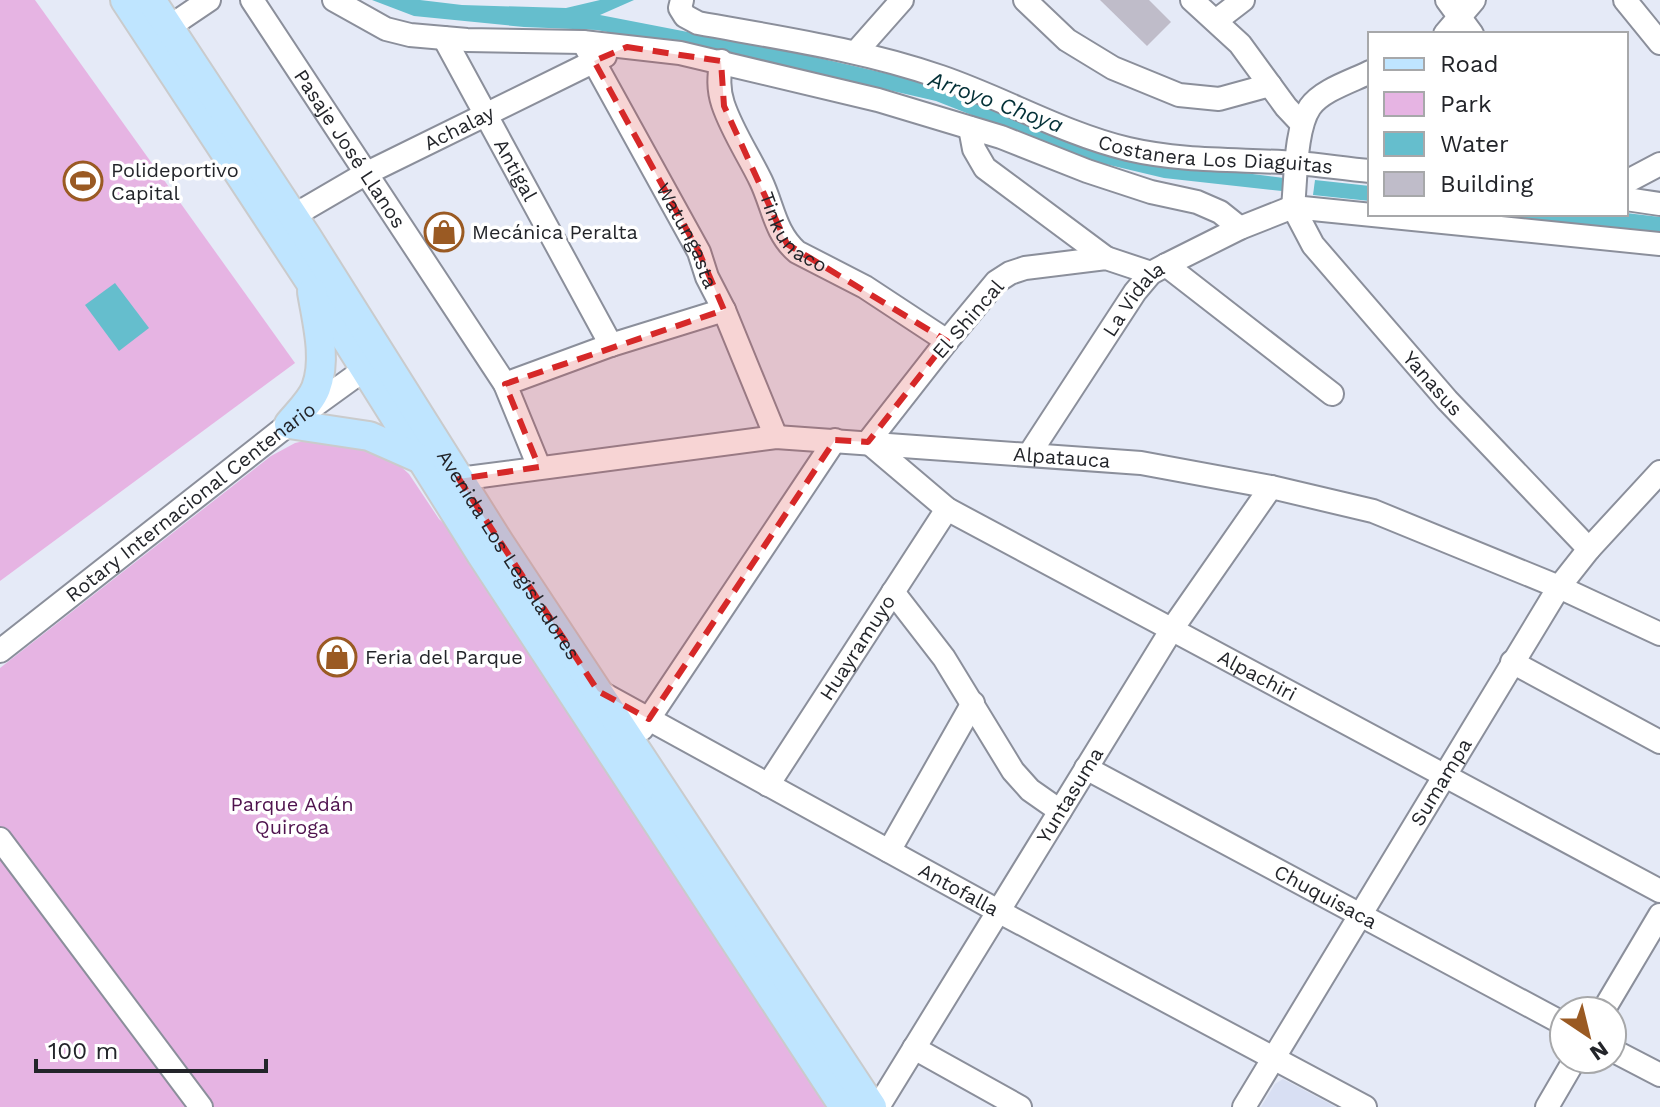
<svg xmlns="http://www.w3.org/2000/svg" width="1660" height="1107" viewBox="0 0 1660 1107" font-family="'Work Sans',sans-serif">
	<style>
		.built { fill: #d8dff3 }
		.green { fill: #e6b4e3 }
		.water { fill: #65becd }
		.building { fill: #bfbcc9 }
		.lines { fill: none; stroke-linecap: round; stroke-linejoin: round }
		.minor-casing { stroke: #8b8f9b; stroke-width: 26 }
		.major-casing { stroke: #cacbcc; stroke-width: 32 }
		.minor { stroke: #fff; stroke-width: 22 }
		.major { stroke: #bfe5ff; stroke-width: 28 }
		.marked { fill: #d62828; fill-opacity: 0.2; stroke: #d62828; stroke-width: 6; stroke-dasharray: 16 10; stroke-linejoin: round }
		.labels { text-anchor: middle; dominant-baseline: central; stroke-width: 7; stroke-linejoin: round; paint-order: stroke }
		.street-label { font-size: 20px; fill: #23252a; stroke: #fff }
		.poi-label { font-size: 20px; fill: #23252a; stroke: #fff; text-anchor: start }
		.park-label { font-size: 20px; fill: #4f134e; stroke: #fff }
		.water-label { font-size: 22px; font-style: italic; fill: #033037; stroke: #fff }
	</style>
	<rect width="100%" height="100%" fill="#e5eaf7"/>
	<path class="built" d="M1283,1079L1336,1107H1261L1275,1084Z"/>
	<g class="green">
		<path d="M0,0H35L295,363L0,581Z"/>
		<path d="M322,437L385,452L409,474L439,519L458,536L832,1107H0V668L271,456L295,443Z"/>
	</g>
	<g class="water">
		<path d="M372,0H420L462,5L566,8L600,0H634L600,15L797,53L941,86L1167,163L1284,178L1282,191L1164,178L1084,159L936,101L793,68L597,30L524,27L414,16Z"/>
		<path d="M1315,180L1370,186V201L1313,195Z"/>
		<path d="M1626,213L1660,217V233L1485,214Z"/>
		<path d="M115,283L149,328L119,351L85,305Z"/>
	</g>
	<path class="building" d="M1100,0H1149L1171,22L1147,46Z"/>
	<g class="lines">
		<defs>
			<g id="minor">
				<path id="s1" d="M252,0L505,384L539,467"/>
				<path d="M334,0L386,29L410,35L467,40L583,42L680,53L878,100L1001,137L1087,171L1151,192L1197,202L1220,212L1240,228"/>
				<path id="s2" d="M682,0L680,8L685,16L698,23C780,38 863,50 941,77C1005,99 1062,133 1128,149C1184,162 1241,159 1297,163C1322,165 1346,169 1370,171"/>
				<path d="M1025,0L1067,40L1113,68L1179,95L1219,99L1270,85"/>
				<path d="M1192,0L1240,44L1286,107L1302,124"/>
				<path d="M1447,0L1472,34"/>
				<path d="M1625,0L1660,43"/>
				<path d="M1217,20L1243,0"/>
				<path d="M169,27L209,0"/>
				<path d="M1445,34L1474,0"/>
				<path id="s3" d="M444,38L611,345"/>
				<path id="s4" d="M583,42L699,252L707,277L724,310L776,437"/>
				<path d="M856,52L902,0"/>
				<path id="s5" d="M721,61C719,77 718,89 723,104C732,131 749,156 761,181C773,206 775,233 797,252L865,287L947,341"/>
				<path d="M970,128L974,149L985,168L1106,258"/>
				<path d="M1626,182L1660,164"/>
				<path d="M1626,199L1660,204"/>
				<path id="s6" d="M1293,207L1313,245L1447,400L1589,549"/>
				<path d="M1293,207C1296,179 1295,129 1310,107C1322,90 1352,81 1370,72"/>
				<path id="s7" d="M293,216L365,174L605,56"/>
				<path d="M1166,265L1332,394"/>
				<path id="s8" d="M1151,273L1106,258L1025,268L1010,273L996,282L947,341L868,442L947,509L1660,891"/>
				<path d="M505,384L611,345L724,310"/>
				<path id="s9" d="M1030,453L1135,292L1151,273L1166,265L1240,228L1293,207L1660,244"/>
				<path id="s10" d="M449,485L459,479L776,437L1141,463L1271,487L1373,511L1559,587L1660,634"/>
				<path d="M893,592L944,658L1013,771L1030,790L1060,811"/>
				<path id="s11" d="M0,651L289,424L376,361"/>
				<path d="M1512,662L1660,742"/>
				<path id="s12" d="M596,690L998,911L1365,1107"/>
				<path d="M642,729L835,440"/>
				<path id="s13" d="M1086,768L1564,1024"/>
				<path id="s14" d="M768,785L947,509"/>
				<path d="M0,839L201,1107"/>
				<path d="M889,851L973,703"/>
				<path d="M1603,1011L1660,915"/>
				<path d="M914,1048L1020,1107"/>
				<path d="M1612,1050L1660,1075"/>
				<path id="s15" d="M878,1107L1172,629L1271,487"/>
				<path id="s16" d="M1244,1107L1559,587L1589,549L1660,472"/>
				<path d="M1547,1107L1575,1059"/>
			</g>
			<g id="major">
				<path d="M125,0L311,283L481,554L844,1107"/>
				<path id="s17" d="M151,0L307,237L499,542L872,1107"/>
				<path d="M312,292C317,322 327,359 316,388C311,401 298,413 289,424L369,436L421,459"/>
			</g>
		</defs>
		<use href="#minor" class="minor-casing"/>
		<use href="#major" class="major-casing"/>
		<use href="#minor" class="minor"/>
		<use href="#major" class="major"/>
	</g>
	<path class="marked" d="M627,47L721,61L724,106L787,244L947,341L868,442L835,440L649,719L598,691L459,479L539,467L505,384L724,310L699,252L594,61Z"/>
	<defs>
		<symbol id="stadium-ring" viewBox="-11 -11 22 22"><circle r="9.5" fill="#fff" stroke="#9a5a23" stroke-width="1.5"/><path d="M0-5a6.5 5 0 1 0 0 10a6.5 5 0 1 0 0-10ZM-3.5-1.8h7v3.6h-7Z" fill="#9a5a23"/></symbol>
		<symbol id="shop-ring" viewBox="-11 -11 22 22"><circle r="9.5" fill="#fff" stroke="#9a5a23" stroke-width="1.5"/><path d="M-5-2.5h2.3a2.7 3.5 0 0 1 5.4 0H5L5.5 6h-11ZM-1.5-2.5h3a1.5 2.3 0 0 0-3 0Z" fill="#9a5a23"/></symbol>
	</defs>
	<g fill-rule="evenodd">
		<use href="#stadium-ring" x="61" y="159" width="44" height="44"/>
		<use href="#shop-ring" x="422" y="210" width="44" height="44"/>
		<use href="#shop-ring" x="315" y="635" width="44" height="44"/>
	</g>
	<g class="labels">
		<g class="street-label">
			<text stroke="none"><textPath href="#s7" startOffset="188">Achalay</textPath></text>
			<text stroke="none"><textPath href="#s1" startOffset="178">Pasaje José Llanos</textPath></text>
			<text stroke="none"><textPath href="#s2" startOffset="570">Costanera Los Diaguitas</textPath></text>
			<text stroke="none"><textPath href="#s3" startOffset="150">Antigal</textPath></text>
			<text stroke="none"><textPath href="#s5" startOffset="192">Tinkunaco</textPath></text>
			<text stroke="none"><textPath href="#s4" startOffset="220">Watungasta</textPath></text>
			<text stroke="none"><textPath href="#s9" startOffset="186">La Vidala</textPath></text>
			<text transform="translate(968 319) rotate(-49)">El Shincal</text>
			<text stroke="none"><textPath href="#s6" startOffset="226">Yanasus</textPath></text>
			<text stroke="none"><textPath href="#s10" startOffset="618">Alpatauca</textPath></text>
			<text stroke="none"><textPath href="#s11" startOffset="242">Rotary Internacional Centenario</textPath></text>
			<text stroke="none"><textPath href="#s17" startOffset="660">Avenida Los Legisladores</textPath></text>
			<text stroke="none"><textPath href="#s14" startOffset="164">Huayramuyo</textPath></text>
			<text stroke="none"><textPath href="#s8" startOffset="822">Alpachiri</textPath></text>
			<text stroke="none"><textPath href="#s16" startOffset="380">Sumampa</textPath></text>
			<text stroke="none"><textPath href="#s15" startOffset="366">Yuntasuma</textPath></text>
			<text stroke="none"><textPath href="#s12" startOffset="414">Antofalla</textPath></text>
			<text stroke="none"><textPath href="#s13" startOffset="272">Chuquisaca</textPath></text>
		</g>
		<g class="poi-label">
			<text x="111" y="170">Polideportivo<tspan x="111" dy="23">Capital</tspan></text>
			<text x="472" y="232">Mecánica Peralta</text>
			<text x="365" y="657">Feria del Parque</text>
		</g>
		<g class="park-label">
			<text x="292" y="804">Parque Adán<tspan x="292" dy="23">Quiroga</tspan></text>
		</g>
		<g class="water-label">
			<text transform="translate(996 102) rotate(20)">Arroyo Choya</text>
		</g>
	</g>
	<rect x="1368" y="32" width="260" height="184" fill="#ffffff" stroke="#a7a8aa" stroke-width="2"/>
	<rect x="1384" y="58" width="40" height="12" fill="#bfe5ff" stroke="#a7a8aa" stroke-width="2"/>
	<text x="1440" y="72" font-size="24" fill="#23252a">Road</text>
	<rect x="1384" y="92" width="40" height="24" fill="#e6b4e3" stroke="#a7a8aa" stroke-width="2"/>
	<text x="1440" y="112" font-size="24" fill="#23252a">Park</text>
	<rect x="1384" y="132" width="40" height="24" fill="#65becd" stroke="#a7a8aa" stroke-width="2"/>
	<text x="1440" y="152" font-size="24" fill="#23252a">Water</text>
	<rect x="1384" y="172" width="40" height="24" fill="#bfbcc9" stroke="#a7a8aa" stroke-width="2"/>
	<text x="1440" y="192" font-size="24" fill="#23252a">Building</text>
	<g transform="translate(1588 1035) rotate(145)"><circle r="38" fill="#ffffff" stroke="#a7a8aa" stroke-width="2"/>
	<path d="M0-6L14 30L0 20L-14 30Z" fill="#9a5a23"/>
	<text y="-12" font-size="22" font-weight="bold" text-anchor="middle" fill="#23252a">N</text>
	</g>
	<path d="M36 1059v12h230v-12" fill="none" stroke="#23252a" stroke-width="4"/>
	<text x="48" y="1059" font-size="24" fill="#23252a" stroke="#ffffff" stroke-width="6" paint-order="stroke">100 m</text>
</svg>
